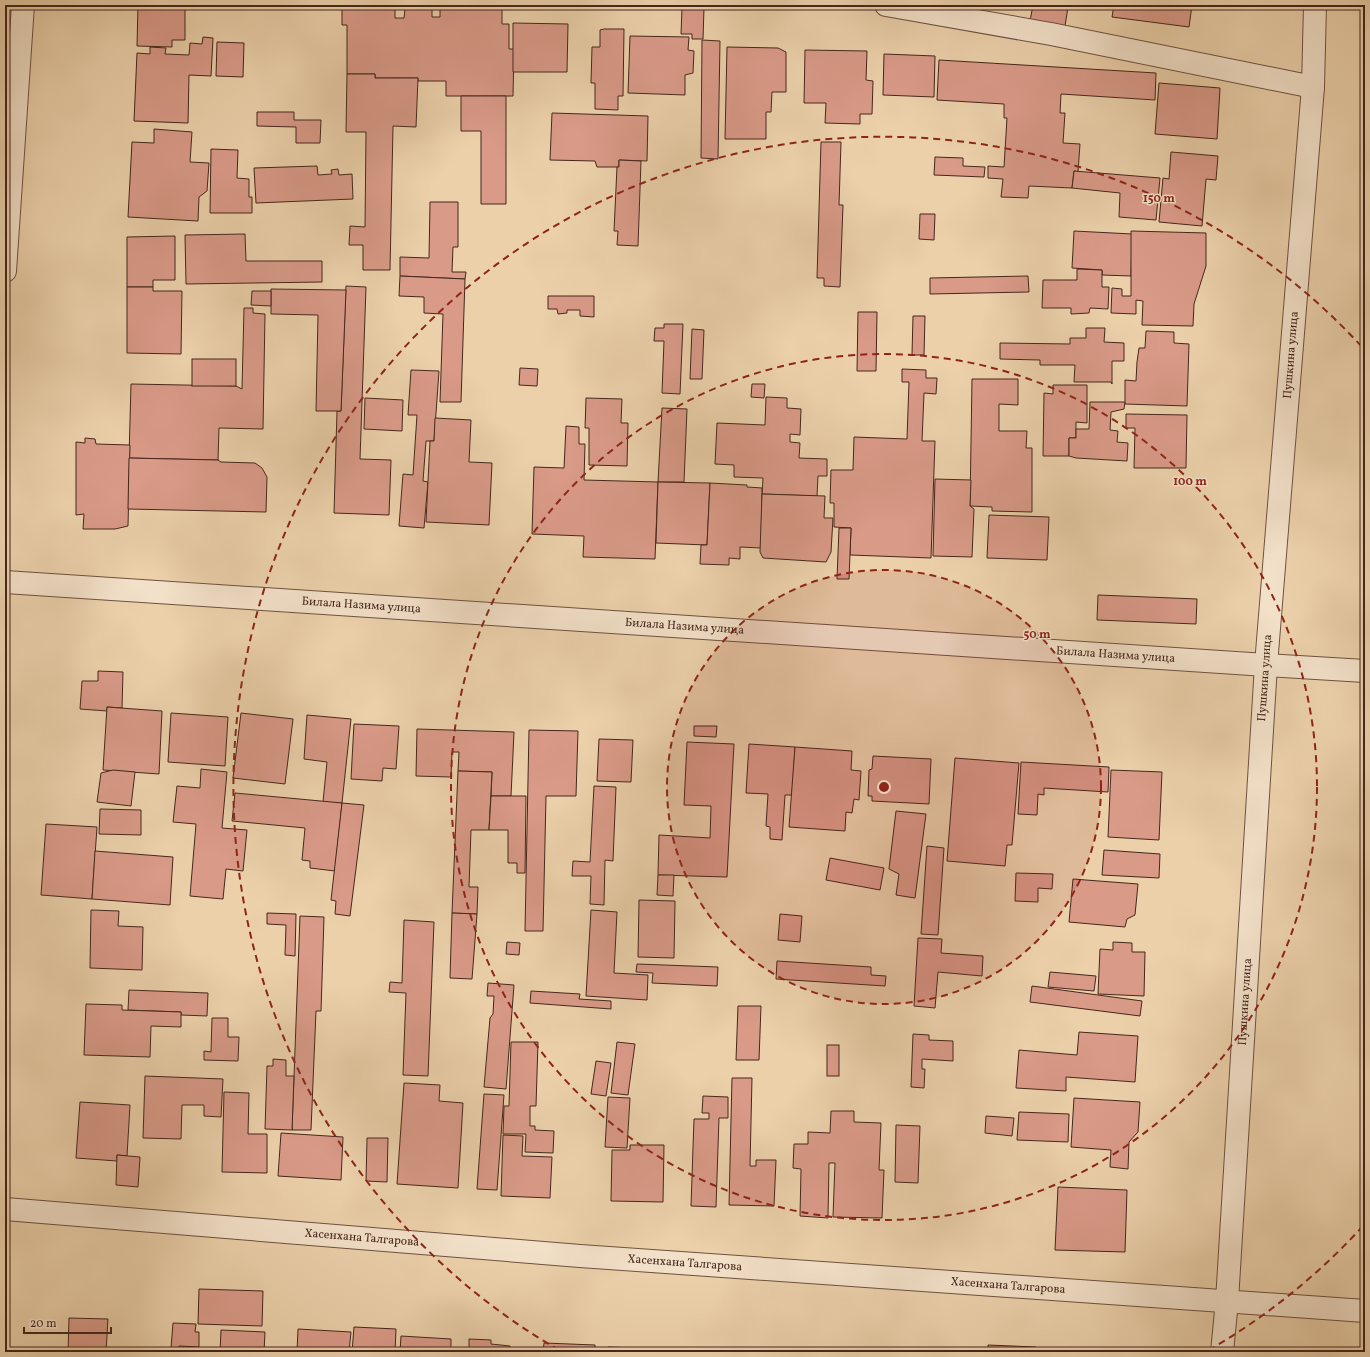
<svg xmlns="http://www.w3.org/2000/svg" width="1370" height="1357" viewBox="0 0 1370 1357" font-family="Vollkorn,serif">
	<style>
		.building { fill: #d99a88; stroke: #46271c }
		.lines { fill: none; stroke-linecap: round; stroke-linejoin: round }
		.minor-casing { stroke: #6f5140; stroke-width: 24 }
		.tertiary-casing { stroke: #6f5140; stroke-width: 24 }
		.minor { stroke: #f2e0c8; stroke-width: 22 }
		.tertiary { stroke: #f2e0c8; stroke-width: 22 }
		.ring { fill: none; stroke: #8f2418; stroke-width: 2; stroke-dasharray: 7 5 }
		.labels { text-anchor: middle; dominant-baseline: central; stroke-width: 3; stroke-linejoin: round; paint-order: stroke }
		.street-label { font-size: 12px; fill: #46271c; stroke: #f2e0c8 }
		.centre { fill: #8f2418; stroke: #f2e0c8; stroke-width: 2 }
		.ring-label { font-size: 12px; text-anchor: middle; font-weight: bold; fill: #8f2418; stroke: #f2e0c8; stroke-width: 3; stroke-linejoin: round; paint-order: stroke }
	</style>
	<rect width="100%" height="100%" fill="#ebd0aa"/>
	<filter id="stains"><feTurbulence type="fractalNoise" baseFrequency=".005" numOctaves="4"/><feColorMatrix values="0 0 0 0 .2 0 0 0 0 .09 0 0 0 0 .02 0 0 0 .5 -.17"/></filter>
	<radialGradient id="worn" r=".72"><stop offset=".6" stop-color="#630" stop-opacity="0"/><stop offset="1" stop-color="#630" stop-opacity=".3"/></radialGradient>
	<g class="building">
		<path d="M138,5H185V40H172V47L137,46Z"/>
		<path d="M342,5H395V18H404L405,9H432V17H440V5H502V24H509V49H514L513,96H446V81H418V78H375V74H347V25H342Z"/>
		<path d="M1033,5H1056L1068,7L1065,26L1030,21Z"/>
		<path d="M1114,5H1192L1189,27L1112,17Z"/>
		<path d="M682,8H704L703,39H692V34H681Z"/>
		<path d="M513,23L568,24L567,72H513Z"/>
		<path d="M604,29H624L623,96H618V110L595,109V83H591L592,47H600V30Z"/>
		<path d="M630,36L689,37L688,50L694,51L693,73L685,75V95L628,93Z"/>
		<path d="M203,37L213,38L211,76L189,75L188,123L134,121L137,53L150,54V47L166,48L165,54L189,55L190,43L202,44Z"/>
		<path d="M702,40L720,41L718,159L701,158Z"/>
		<path d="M217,42L244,43L243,77L216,76Z"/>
		<path d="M727,47L778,48L786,52V92H772L771,112H766V139H725Z"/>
		<path d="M805,50L867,51L866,80L873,81L872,114H860V124L825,123L826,103H804Z"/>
		<path d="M884,54L935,56L934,97L883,95Z"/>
		<path d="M939,60L1156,73L1155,100L1061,94L1060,113H1065L1063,143L1080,144L1078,172L1074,171L1072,188L1029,186L1028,198L1001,197L1003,179L988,178V166L1004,167L1007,118H1004V104L937,100Z"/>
		<path d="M347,74H375V78H418L416,127L393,126L390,270H363V245H349L350,226L365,227L366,132H346Z"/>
		<path d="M1159,83L1220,88L1217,139L1155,134Z"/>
		<path d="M461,96H506V204H481V131H461Z"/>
		<path d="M257,112H294V120H321L320,143H296V127L257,126Z"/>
		<path d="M552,113L648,116L647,161L619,160V167H597L595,161L550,160Z"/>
		<path d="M154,129L192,132L190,162L209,163L207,191L199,197L198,221L128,217L132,142L154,143Z"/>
		<path d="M821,142H841L839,205H843L840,287L824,286V278H817Z"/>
		<path d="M211,149L238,150L237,178L249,179V197H252V213H210Z"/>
		<path d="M1171,152L1218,156L1216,180L1206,179L1202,226L1159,222L1163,178L1169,179Z"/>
		<path d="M935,157L963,158V166L985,167L984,177L934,175Z"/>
		<path d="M619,160L641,161L638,246L617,245L618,231H614L617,167H619Z"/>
		<path d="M317,166L318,175L332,174L331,170L338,169L339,175L352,174L353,199L256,203L254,168Z"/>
		<path d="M1074,171L1160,178L1156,220L1119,217L1120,193L1072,188Z"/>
		<path d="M430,202H458V247H453L452,272H466L465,279L400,276V257L429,258Z"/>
		<path d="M920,214H935L934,240L919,239Z"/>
		<path d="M1074,231L1132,234L1131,276L1102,275V270L1072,268Z"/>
		<path d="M1131,231L1206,233V266L1194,304L1193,326L1142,325L1143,301L1136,300V314L1111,313L1112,288L1122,289V296H1131Z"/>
		<path d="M245,234L246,261H322V282L186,284L185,235Z"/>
		<path d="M175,236V280H153V287H127V237Z"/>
		<path d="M1077,269L1102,270V287H1109L1108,309L1090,308L1089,313L1071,314V308H1042L1043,280H1077Z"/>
		<path d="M400,276L465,279L461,402H440L443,314L424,313V297L399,296Z"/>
		<path d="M1028,276L1029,292L930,294V278Z"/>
		<path d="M346,286L366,287L360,459L391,460L389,515L334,513L337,411H341Z"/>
		<path d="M127,287H153V291H182L181,354L127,353Z"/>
		<path d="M271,289L346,290L341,411H316L318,315L271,314Z"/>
		<path d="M252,291H271V306L251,305Z"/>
		<path d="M548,296H594V317L580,316V310H567V313L558,314L557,309H548Z"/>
		<path d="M244,308H253V313L265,314L263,429L219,428L218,460L129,458L131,384L236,386L242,389Z"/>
		<path d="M858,312H877L876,371H857Z"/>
		<path d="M913,316H925L924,355H912Z"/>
		<path d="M664,324H683L680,394L662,393L664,341H654L655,328H664Z"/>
		<path d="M1086,328H1105L1104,342L1124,343V361H1112V384L1111,382H1074L1075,365H1040V360L1000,359V343L1070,344V338H1086Z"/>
		<path d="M692,329L704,330L702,379H690Z"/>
		<path d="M1146,331L1174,332V343L1189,344L1187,406L1125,404V380L1136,381L1137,362L1139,348H1145Z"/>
		<rect x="192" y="359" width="44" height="27"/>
		<path d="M520,368L538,369L537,386L519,385Z"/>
		<path d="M902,369L926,370V378H937L936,394L924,393L922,441H935L931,558L850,555L851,528L834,527V503H830L831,470H853L854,437L907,439L909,382H902Z"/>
		<path d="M411,370L439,371L434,441H426L423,481L428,482L424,528L399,526L403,474L413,475L417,415H408Z"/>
		<path d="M972,379H1018V405L999,404V431H1027L1026,448H1032V512L992,511V507L970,506Z"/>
		<path d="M752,384H765L764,398L751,397Z"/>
		<path d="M1053,385H1087V423L1076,422V438H1069V456H1043L1044,393L1053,394Z"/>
		<path d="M766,397L787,398V408L801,409L800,435L790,434V442L800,443L799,458L827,459V476H818L817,496L762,494L763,478L734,477V465L715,464L717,423L765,425Z"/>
		<path d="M365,398L403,400L402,431L364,429Z"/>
		<path d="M586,398L622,399L621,423H628L627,466L589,465V428H585Z"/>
		<path d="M1090,402H1125L1124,409L1111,412L1110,430L1118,431L1117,442L1128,443L1127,461L1076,458L1069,456V438H1076V429H1089Z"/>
		<path d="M662,408L687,409L684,482H658Z"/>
		<path d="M1126,414L1187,415L1186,468H1134L1135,428H1126Z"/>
		<path d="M435,418L471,420L469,462L492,463L489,525L426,522L430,441H434Z"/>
		<path d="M566,426L579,427V444H585L584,480L658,482L655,559L583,557L584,536L532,534L534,467L564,468Z"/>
		<path d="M85,438L95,439L96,444L130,445L128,526L115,529H83L84,514L76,515V442L85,443Z"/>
		<path d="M129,458L218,460L221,462L255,463L262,468L267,477L266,512L128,509Z"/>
		<path d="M935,479L971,480L970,506L974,509L972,557L933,556Z"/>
		<path d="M658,482L710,483L707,545L656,543Z"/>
		<path d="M710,483L747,485V487L762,488L761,548L740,547V559L729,558V565L700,564L701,545H707Z"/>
		<path d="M762,494L825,496L824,518H833L831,552L826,562L763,558L760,552Z"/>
		<path d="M989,515L1049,517L1047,560L987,558Z"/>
		<path d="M839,528H851L849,579H837Z"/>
		<path d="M1098,595L1197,599L1196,624L1097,620Z"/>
		<path d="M98,671L123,672L122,708L107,707V711L80,709L82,681H98Z"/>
		<path d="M107,707L162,711L159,774L103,770Z"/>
		<path d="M171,713L228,717L225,766L168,762Z"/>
		<path d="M241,713L293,719L285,784L233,778Z"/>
		<path d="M307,715L351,719L342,803L323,802L327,762L304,759Z"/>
		<path d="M354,724L399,726L396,769L383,768L382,781L351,779Z"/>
		<path d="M694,726H717L716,737L694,736Z"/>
		<path d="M417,729L514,732L511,796H491L492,772L458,771L459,752H452L451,777L416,776Z"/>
		<path d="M529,730L578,731L576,796H546L543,931H525Z"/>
		<path d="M599,739L633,740L631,782L597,781Z"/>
		<path d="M687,742L734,744L727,877L658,875L659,835L710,838L711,806L684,805Z"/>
		<path d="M749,744L795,747L792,795H785L782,840L770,839V827L766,826L768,794L746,793Z"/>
		<path d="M795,747L852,751L851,770L861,771L859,800L854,799L852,813L846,812L845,831L789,827Z"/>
		<path d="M873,756L931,759L929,804L872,801V796H868L869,770L872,769Z"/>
		<path d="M955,758L1019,763L1012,845H1007L1005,866L947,861Z"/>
		<path d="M1021,762L1109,767L1108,792L1044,788V795L1038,794L1037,815L1018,814Z"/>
		<path d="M201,769L227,772L222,828L247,830L243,871L226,869L223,899L190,896L196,824L173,822L177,786L200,788Z"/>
		<path d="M113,770L135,772L131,806L97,802L101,773Z"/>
		<path d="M1111,770L1162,772L1159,840L1108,837Z"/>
		<path d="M458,771L492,772L489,830H471L469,887H478L477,914L452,913Z"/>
		<path d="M594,786L616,787L613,861L605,860L604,905L590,904L591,876H572L573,861L590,862Z"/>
		<path d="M235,793L342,803L335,871L310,868V861L302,860L305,828L232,821Z"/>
		<path d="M491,796H526L525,873H517V863H508V830H489Z"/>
		<path d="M342,803L364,805L350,916L335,914L336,901L331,900Z"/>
		<path d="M100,809L141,810V835L99,834Z"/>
		<path d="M896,811L926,814L915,898L896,895L899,874L889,869Z"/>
		<path d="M46,824L97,827L92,899L41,895Z"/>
		<path d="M927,846L944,848L938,935L921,934Z"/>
		<path d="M1104,850L1160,854L1159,878L1102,875Z"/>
		<path d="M95,851L173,857L170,905L92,899Z"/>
		<path d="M830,858L884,868L880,890L826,880Z"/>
		<path d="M1016,873L1053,874L1052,889L1038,888V902L1015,901Z"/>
		<path d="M658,875H674L673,896L657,895Z"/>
		<path d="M1073,879L1138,884L1135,915L1127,919L1125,927L1069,922Z"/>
		<path d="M639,900L675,901L674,958L638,957Z"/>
		<path d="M91,910L119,911L118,926L143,927L142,970L90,968Z"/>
		<path d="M591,910L617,912L614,973L648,975L647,1000L586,996Z"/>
		<path d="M267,913L296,914L295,956L285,955L286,925L267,924Z"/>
		<path d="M452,913L477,914L472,979L450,978Z"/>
		<path d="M780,914L802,916L800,942L778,940Z"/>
		<path d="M300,916L324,917L321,1011H316L311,1130H292Z"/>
		<path d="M404,920L434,922L428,1076L403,1075L406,993L389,992L390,982L402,983Z"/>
		<path d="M918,938L942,939L941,953L983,956L982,976L938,972L935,1008L914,1006Z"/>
		<path d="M507,942L520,943L519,955L506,954Z"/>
		<path d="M1113,942L1132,943V952H1145L1144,996L1098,994L1100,949L1113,950Z"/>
		<path d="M777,961L871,967V975L886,976L885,986L776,979Z"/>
		<path d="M637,964L718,967L717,986L652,983L653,973L636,972Z"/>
		<path d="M1050,972L1096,976L1094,991L1048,987Z"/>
		<path d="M488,983L514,985L506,1089L484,1087L490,1018L493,1014L494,996H487Z"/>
		<path d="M1032,986L1142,1001L1140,1016L1030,1002Z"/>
		<path d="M129,990L208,993L207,1016L181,1015V1012L128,1010Z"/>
		<path d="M531,991L580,994L579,999L611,1001V1009L530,1003Z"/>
		<path d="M86,1004L122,1005V1010L181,1012V1027L151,1026L150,1057L84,1055Z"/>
		<path d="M738,1006H761L759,1060H736Z"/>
		<path d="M212,1018H228V1037H239L238,1061L204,1060V1051L211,1052Z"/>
		<path d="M1079,1032L1138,1036L1135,1082L1066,1077V1091L1016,1088L1019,1050L1077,1055Z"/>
		<path d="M913,1034L929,1035V1040L953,1041V1061L922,1059V1069H925L924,1088L911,1087Z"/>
		<path d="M511,1042H538L536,1106H530V1126H535V1130L554,1131L553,1153L525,1152L526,1134H503L504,1106H509Z"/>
		<path d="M617,1042L635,1044L628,1095L611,1093Z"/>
		<rect x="827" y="1045" width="12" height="31"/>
		<path d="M273,1059L286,1060V1076H294L292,1130L265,1129L267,1066H273Z"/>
		<path d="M596,1061L611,1063L606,1096L591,1094Z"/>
		<path d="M145,1076L223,1079L221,1117L204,1116V1105H182L181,1139L143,1138Z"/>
		<path d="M732,1078H752L750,1166H756V1160H776L774,1206L729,1205Z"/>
		<path d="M404,1083L440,1085L439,1101L463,1103L458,1188L397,1184Z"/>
		<path d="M224,1092L249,1093L248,1134H267V1173L222,1172Z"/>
		<path d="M484,1094L504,1095L497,1190L477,1189Z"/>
		<path d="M703,1096L728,1097V1118H719L716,1207L691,1206L694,1119H709V1113H702Z"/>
		<path d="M608,1097L630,1098L627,1148L605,1147Z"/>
		<path d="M1074,1098L1140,1102L1138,1132L1129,1142L1128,1169L1110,1167L1111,1150L1071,1147Z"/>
		<path d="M80,1102L130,1105L127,1156L117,1155V1161L76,1158Z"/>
		<path d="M831,1111H854V1122L881,1123L879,1170H884L882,1218L833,1217L835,1163H829L828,1218L800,1216L801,1169L793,1168L794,1144H808V1132L830,1133Z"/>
		<path d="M1019,1112L1069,1114L1068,1142L1017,1140Z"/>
		<path d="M986,1116L1014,1118L1012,1136L985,1133Z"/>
		<path d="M896,1125L920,1126L918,1183L895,1182Z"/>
		<path d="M281,1133L343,1137L341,1180L278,1176Z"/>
		<path d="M503,1135L523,1136L522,1156L552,1157L550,1198L501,1196Z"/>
		<path d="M367,1138H388L387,1182L366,1181Z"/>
		<path d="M630,1145H664L663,1202L611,1201L612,1150H630Z"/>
		<path d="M117,1155L140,1157L138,1187L116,1185Z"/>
		<path d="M1058,1187L1127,1190L1125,1252L1055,1250Z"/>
		<path d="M199,1289L263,1291L262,1326L198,1324Z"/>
		<path d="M69,1318L108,1319L106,1352H68Z"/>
		<path d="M173,1323L196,1324L195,1332H199V1347L179,1346V1349L171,1348Z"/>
		<path d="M354,1327L396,1329L395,1352H352Z"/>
		<path d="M298,1329L351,1332L349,1352H297Z"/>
		<path d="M221,1330L265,1332L264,1352H220Z"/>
		<path d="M401,1336L451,1339V1348H457V1352H400Z"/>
		<path d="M469,1339L491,1340V1344L510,1346V1352H469Z"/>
		<path d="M544,1343L595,1345V1352H543Z"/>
		<path d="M988,1345L1036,1347V1352H988Z"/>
		<path d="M608,1347L712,1351V1352H608Z"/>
	</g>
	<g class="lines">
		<defs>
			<g id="minor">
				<path d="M886,5L1051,34L1313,87"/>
				<path d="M5,271L23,5"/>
				<path id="s1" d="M1266,665L1313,87L1315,5"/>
				<path id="s2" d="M5,1209L580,1256L1365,1311"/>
			</g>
			<g id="tertiary">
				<path id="s3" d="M5,582L1266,665L1365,671"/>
				<path id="s4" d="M1222,1352L1227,1301L1266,665"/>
			</g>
		</defs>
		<use href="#minor" class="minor-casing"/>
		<use href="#tertiary" class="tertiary-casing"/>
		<use href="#minor" class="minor"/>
		<use href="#tertiary" class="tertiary"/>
	</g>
	<circle cx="884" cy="787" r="217" fill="#8f2418" fill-opacity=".12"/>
	<g class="ring">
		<circle cx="884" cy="787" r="217"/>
		<circle cx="884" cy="787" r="433"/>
		<path d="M1363 1226A650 650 0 0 1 1209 1350M559 1350A650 650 0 1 1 1363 348"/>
	</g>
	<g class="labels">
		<g class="street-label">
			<text stroke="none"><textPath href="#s1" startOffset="311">Пушкина улица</textPath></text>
			<text stroke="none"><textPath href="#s3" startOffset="357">Билала Назима улица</textPath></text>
			<text stroke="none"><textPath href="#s3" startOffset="681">Билала Назима улица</textPath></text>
			<text stroke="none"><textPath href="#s3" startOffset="1113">Билала Назима улица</textPath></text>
			<text transform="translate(1265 678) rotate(-86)">Пушкина улица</text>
			<text stroke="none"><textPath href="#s4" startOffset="351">Пушкина улица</textPath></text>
			<text stroke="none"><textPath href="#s2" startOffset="358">Хасенхана Талгарова</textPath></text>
			<text stroke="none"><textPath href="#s2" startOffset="682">Хасенхана Талгарова</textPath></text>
			<text stroke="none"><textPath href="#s2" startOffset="1006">Хасенхана Талгарова</textPath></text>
		</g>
	</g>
	<circle cx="884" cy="787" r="6" class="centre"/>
	<g class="ring-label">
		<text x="1159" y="202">150 m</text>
		<text x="1190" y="485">100 m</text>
		<text x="1037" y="638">50 m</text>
	</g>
	<rect width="1370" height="1357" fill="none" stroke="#ebd0aa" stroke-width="20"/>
	<rect x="6" y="6" width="1358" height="1345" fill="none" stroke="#46271c" stroke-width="2"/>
	<rect x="10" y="10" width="1350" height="1337" fill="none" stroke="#46271c"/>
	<path d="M24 1327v6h87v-6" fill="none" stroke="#46271c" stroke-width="2"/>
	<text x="30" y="1327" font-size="12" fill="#46271c" stroke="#f2e0c8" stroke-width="3" paint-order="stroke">20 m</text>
	<rect width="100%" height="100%" filter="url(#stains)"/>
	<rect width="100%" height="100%" fill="url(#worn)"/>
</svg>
